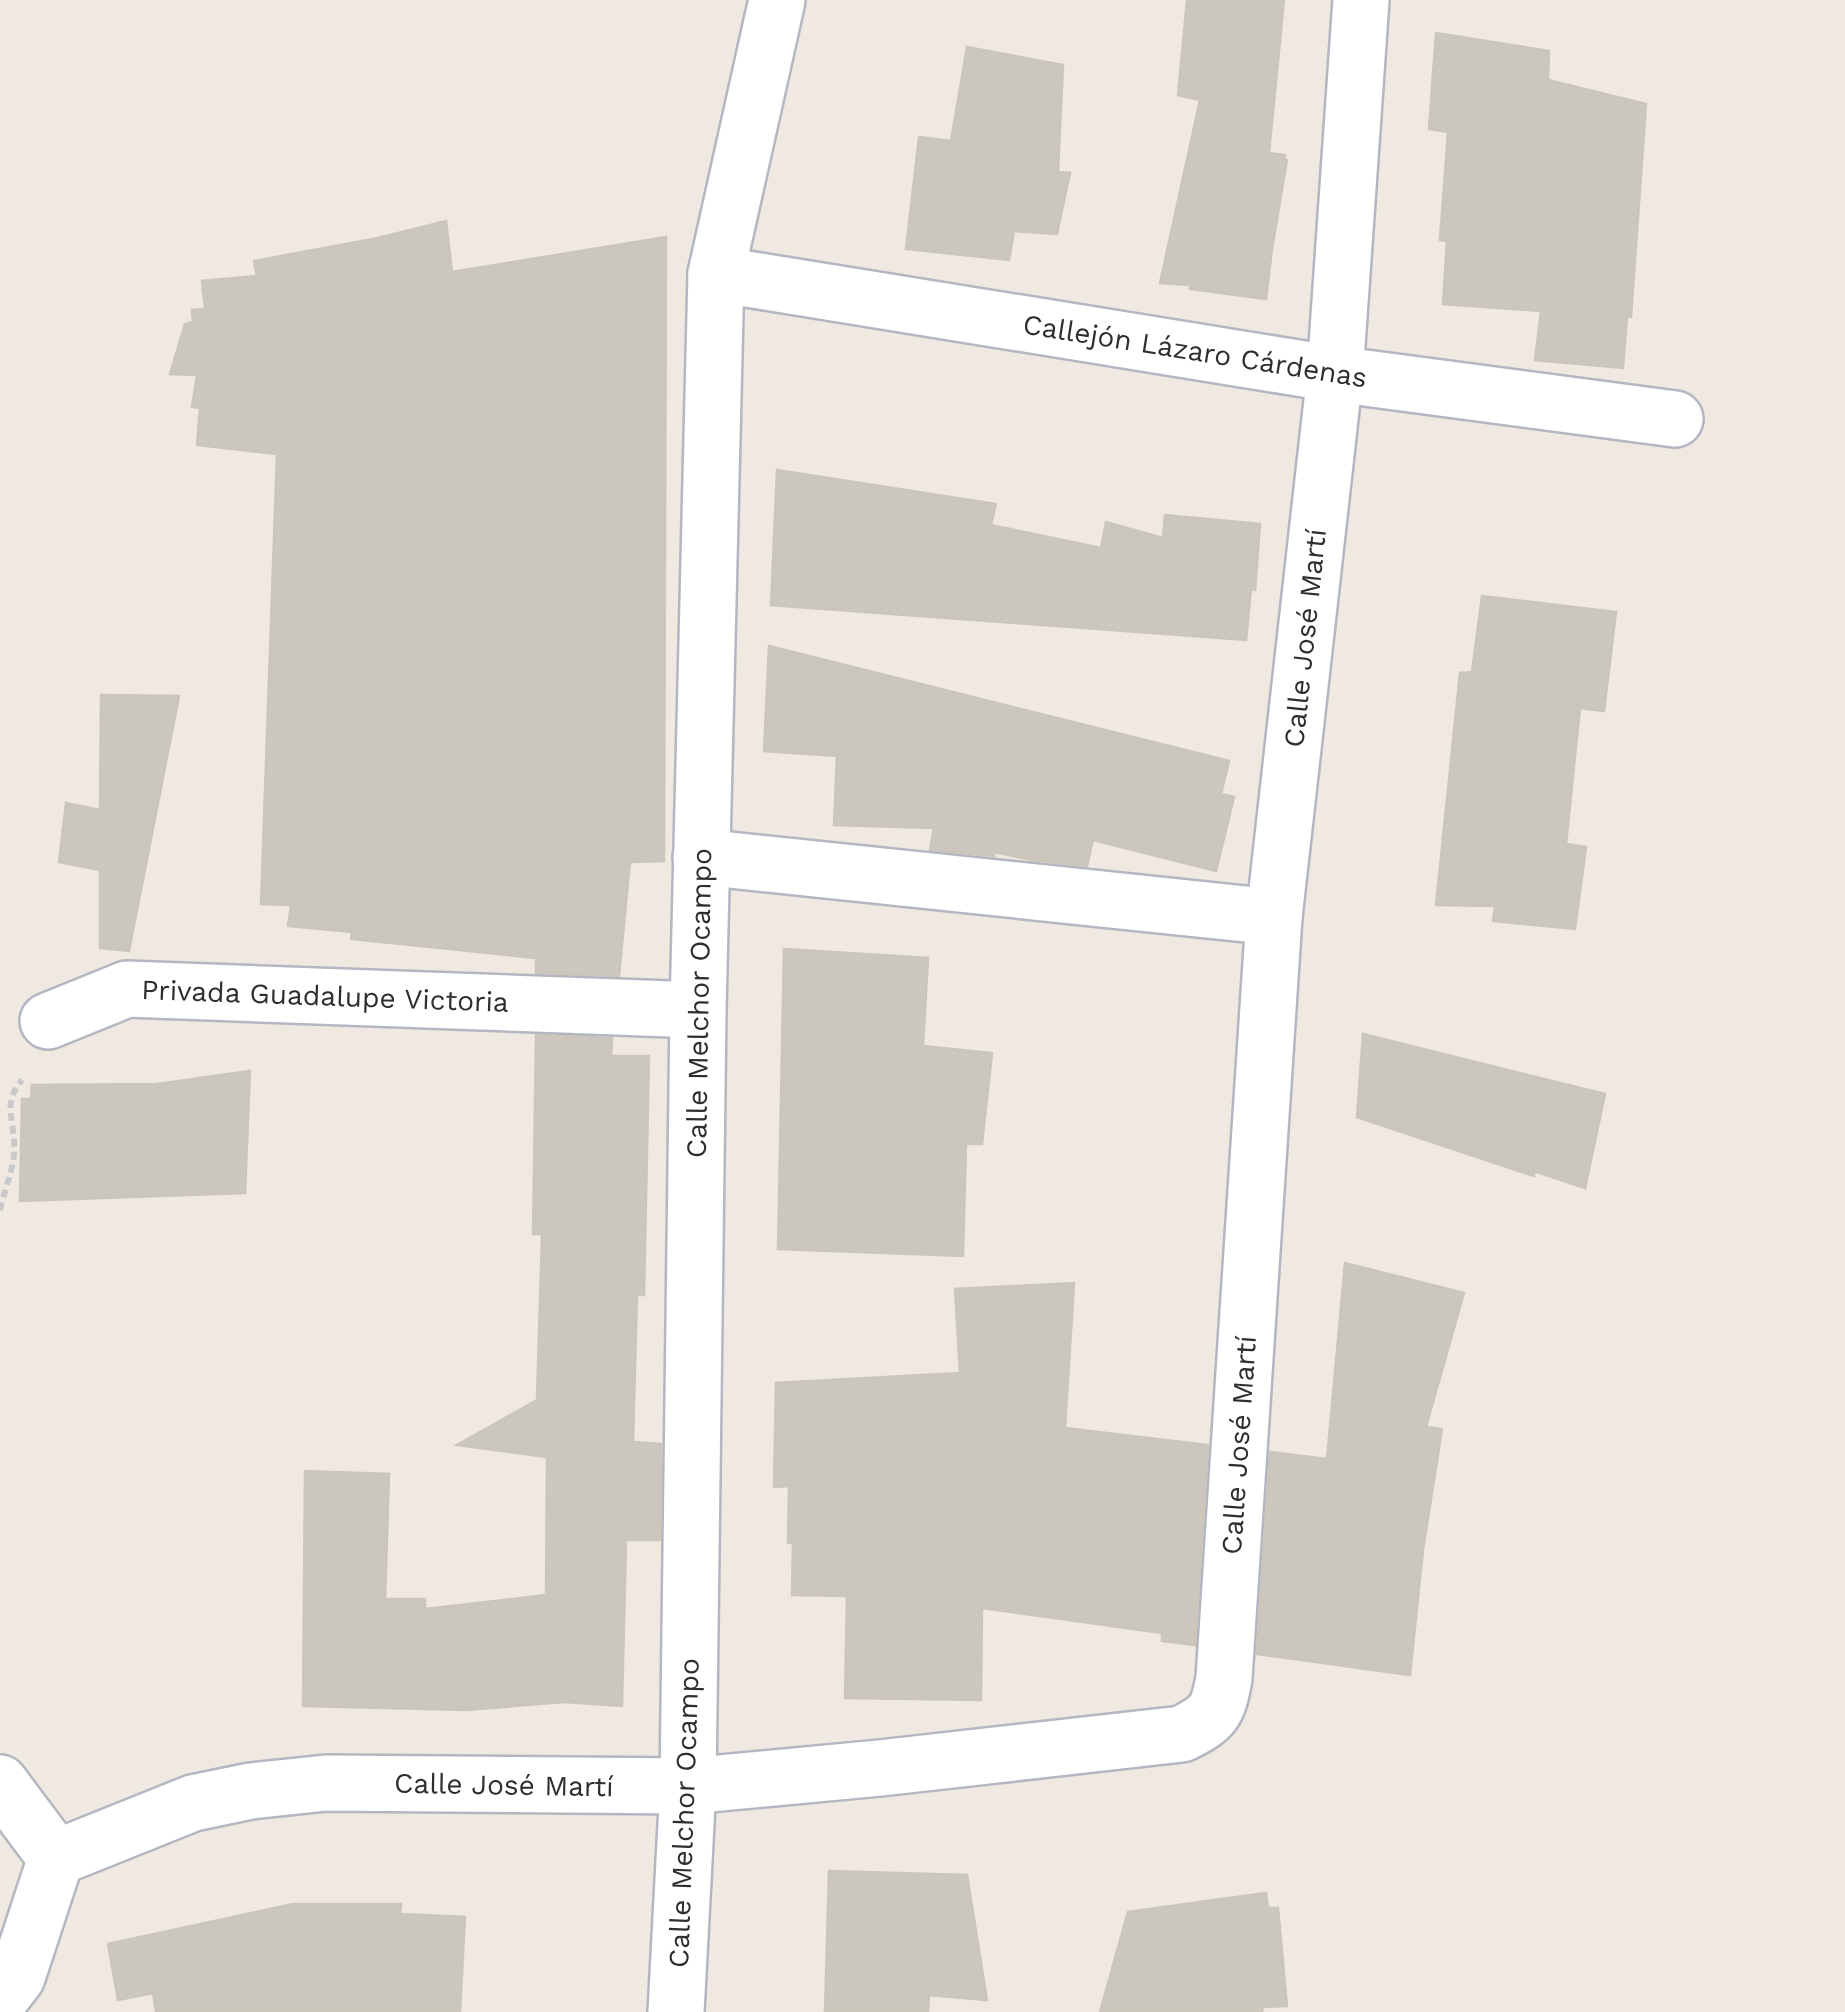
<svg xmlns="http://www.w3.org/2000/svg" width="1845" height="2012" viewBox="0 0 1845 2012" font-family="'Work Sans',sans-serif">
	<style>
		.building { fill: #cbc7bf; stroke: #cbc5ba; stroke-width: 2.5 }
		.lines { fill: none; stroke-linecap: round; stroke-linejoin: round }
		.minor-casing { stroke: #b4b7c1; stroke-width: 60 }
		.path { stroke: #c9c9c9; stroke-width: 6; stroke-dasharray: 8 5; stroke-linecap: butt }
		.minor { stroke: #fff; stroke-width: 55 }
		.labels { text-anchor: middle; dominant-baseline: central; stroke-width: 10; stroke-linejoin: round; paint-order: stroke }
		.street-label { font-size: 28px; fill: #2e2e2e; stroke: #fff }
	</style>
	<rect width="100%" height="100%" fill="#efe9e1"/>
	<g class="building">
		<path d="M1187,0H1284L1269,153L1285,155L1284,160H1287L1272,249L1266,299L1190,289V285L1160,283L1200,100L1178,95Z"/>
		<path d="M1436,33L1549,51L1548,80L1646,104L1631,317H1627L1623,368L1535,360L1541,311L1443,304L1447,241L1440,240L1448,132L1429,129Z"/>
		<path d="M967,47L1063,65L1058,172L1070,173L1057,234L1014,231L1009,260L906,249L919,137L951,141Z"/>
		<path d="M446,221L452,272L666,237L664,861L630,862L619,976L536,973V958L351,939L352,932L288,926L291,905L261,904L277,454L197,445L200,408L192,407L197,375L170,374L185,324L193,322L192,310L205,309L202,281L257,276L254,261L378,238Z"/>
		<path d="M777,470L996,504L991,525L1101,548L1106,522L1163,538L1165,515L1260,524L1255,590L1251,589L1246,640L771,605Z"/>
		<path d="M1482,596L1616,612L1604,711L1580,708L1566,844L1586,847L1575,929L1493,921L1495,906L1436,905L1460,673L1472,672Z"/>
		<path d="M769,646L1229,761L1221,794L1234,797L1216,871L1093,840L1087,866L1032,860L994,852V856L930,850L934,828L834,825L837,756L764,751Z"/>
		<path d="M101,695L179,696L129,951L100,948V870L59,862L66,803L100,810Z"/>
		<path d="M784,949L928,958L923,1046L992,1053L982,1144H966L963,1256L778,1249Z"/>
		<path d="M1363,1034L1605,1094L1585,1188L1534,1171V1176L1357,1117Z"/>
		<path d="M536,1035L612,1038L611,1056H649L644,1295H637L633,1442L661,1444L660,1540H626L622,1706L564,1702L467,1710L303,1706L305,1471L389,1474L385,1599H425V1609L546,1595L547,1457L457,1445L537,1400L542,1234H533Z"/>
		<path d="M250,1071L245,1193L20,1201L22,1099H31L32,1085L157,1084Z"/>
		<path d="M1345,1263L1464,1293L1426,1427L1442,1429L1423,1550L1410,1675L1257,1654L1270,1452L1327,1459Z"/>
		<path d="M1074,1283L1065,1428L1208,1445L1195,1645L1162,1641V1633L982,1608L981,1700L845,1698L847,1596L792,1595L793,1543H788L789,1486L774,1487L776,1383L960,1373L955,1289Z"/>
		<path d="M829,1871L967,1875L987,2000L929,1995L928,2012H825Z"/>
		<path d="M1266,1893L1268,1908H1278L1287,2006L1263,2007L1262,2012H1100L1128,1912Z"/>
		<path d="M293,1904H401L400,1914L465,1917L460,2012H156L153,1993L118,2000L108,1944Z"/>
	</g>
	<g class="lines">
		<defs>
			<g id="minor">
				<path d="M716,274L1335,374L1675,419"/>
				<path d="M701,857L1274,917"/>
				<path d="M48,1021L127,989L698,1010"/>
				<path d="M0,1783L56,1858"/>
				<path d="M56,1858L193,1803L251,1791L326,1783L688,1786L880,1768L1182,1734C1214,1718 1218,1712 1224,1678L1274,917L1335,374L1361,0"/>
				<path d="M0,1999L17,1977L56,1858"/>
				<path d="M676,2012L688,1786L698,1010L716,274L777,0"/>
			</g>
		</defs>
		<use href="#minor" class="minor-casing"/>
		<path class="path" d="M0,1210C4,1192 12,1173 14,1155C17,1124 0,1105 22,1080"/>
		<use href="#minor" class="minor"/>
	</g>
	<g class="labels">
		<g class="street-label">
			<text transform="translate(1195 351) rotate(9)">Callejón Lázaro Cárdenas</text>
			<text transform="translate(1305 638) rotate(-84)">Calle José Martí</text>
			<text transform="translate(325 996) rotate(2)">Privada Guadalupe Victoria</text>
			<text transform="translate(699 1003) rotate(-89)">Calle Melchor Ocampo</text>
			<text transform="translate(1239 1445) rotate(-86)">Calle José Martí</text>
			<text transform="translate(504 1785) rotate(1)">Calle José Martí</text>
			<text transform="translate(684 1813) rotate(-88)">Calle Melchor Ocampo</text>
		</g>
	</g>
</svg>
